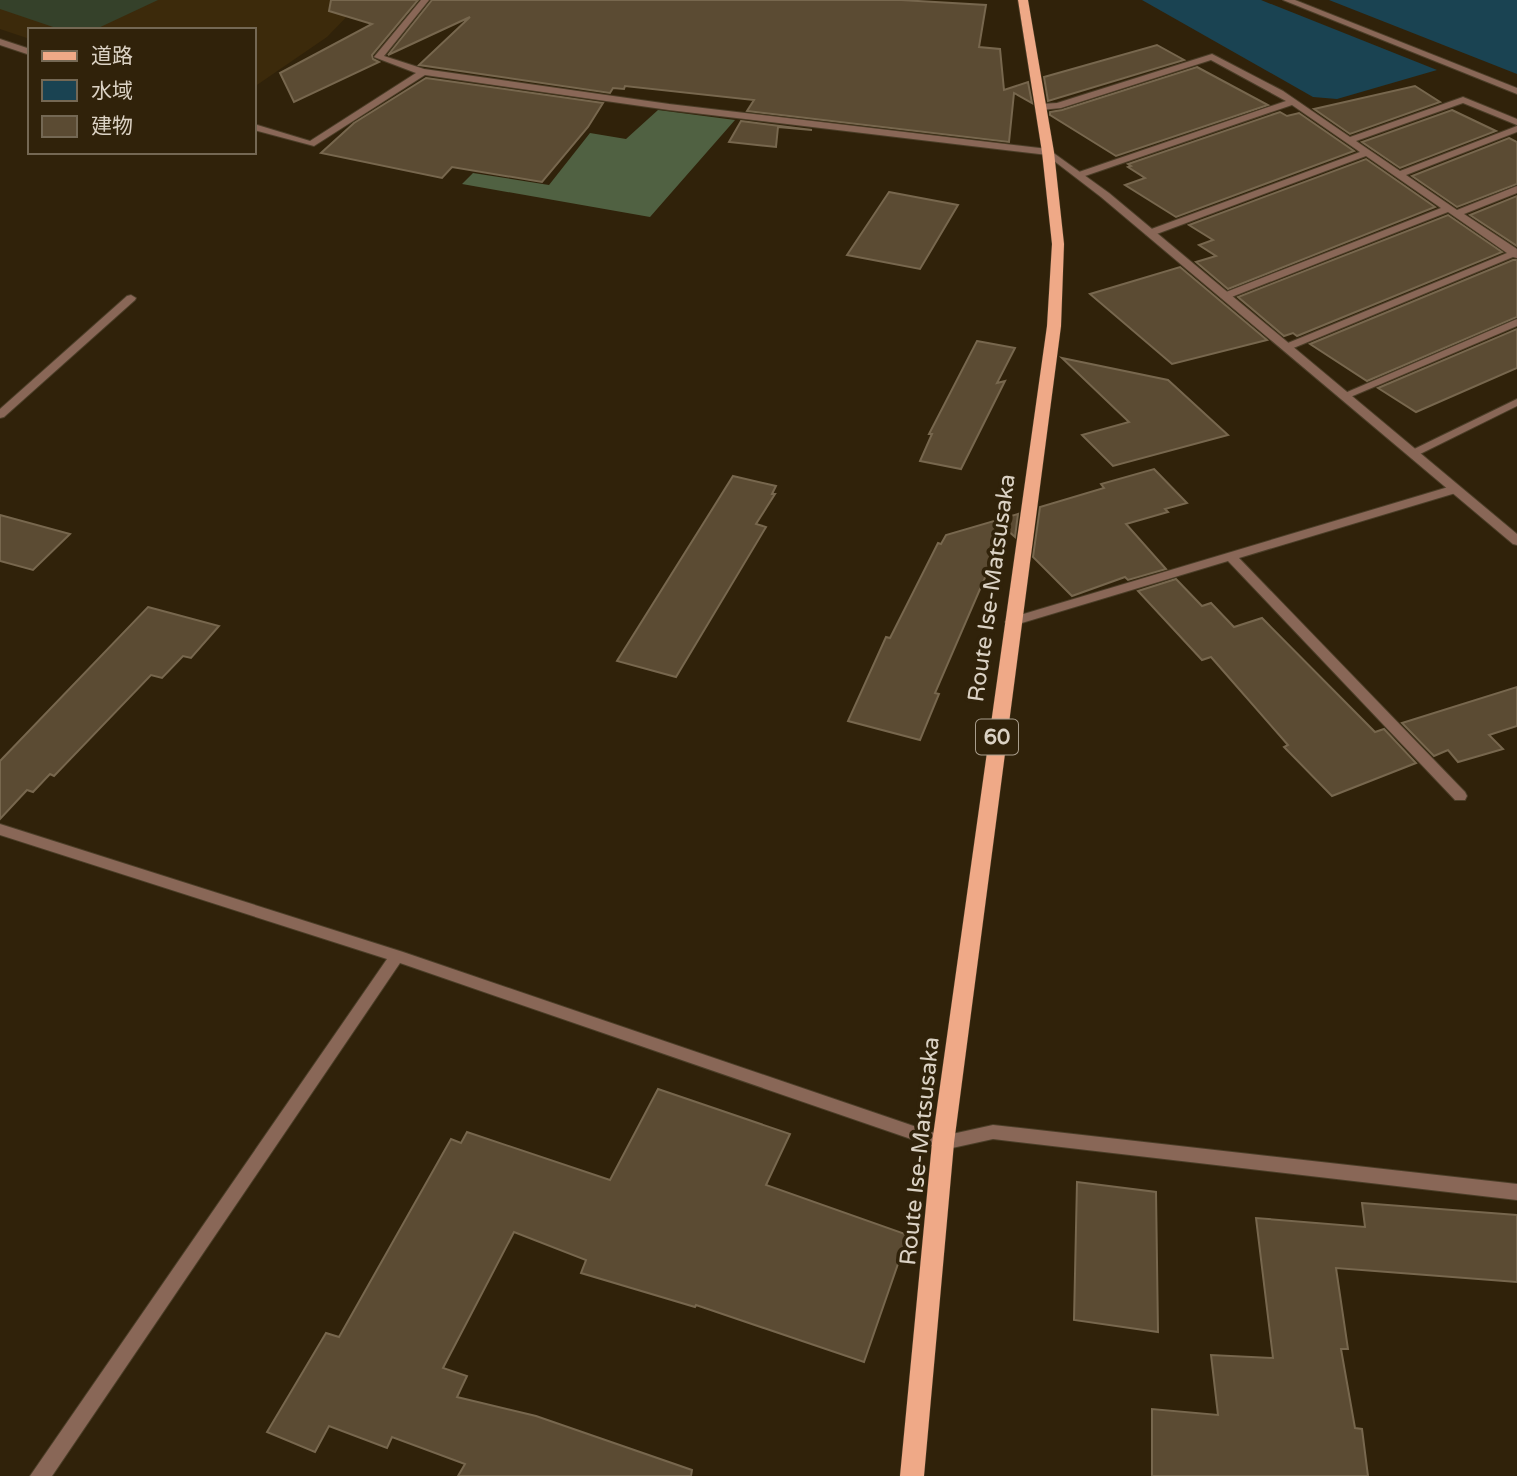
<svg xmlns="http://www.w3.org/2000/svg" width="1517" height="1476" viewBox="0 0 1517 1476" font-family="'Varela Round','Noto Sans JP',sans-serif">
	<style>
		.built { fill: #3c2a0b }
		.green { fill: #35412a }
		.forest { fill: #506142 }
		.water { fill: #1a4352 }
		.building { fill: #5b4b33; stroke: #77674e; stroke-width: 2 }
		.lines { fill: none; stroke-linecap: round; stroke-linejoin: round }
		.service-casing { stroke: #4b3e28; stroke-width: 2 }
		.minor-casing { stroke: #4b3e28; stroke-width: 2 }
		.tertiary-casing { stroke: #4b3e28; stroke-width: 2 }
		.primary-casing { stroke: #4b3e28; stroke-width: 1 }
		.service { fill: #896757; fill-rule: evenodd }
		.minor { fill: #896757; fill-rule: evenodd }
		.tertiary { fill: #896757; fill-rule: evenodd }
		.primary { fill: #efa987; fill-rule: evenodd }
		.labels { text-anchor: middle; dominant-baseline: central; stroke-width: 7; stroke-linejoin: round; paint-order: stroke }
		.shield { fill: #30220a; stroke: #a89d8c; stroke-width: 2 }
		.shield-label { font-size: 21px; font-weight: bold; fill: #dbd2c4 }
		.street-label { font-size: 23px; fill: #dbd2c4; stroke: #30220a }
	</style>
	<rect width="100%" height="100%" fill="#30220a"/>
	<path class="built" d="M0,0H363L327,37L254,87V30H30V39L0,29Z"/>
	<path class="green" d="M0,0H158L94,30H62L0,9Z"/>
	<path class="forest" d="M658,110L735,120L650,217L462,184L473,173L549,185L590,133L626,139Z"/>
	<g class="water">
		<path d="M1142,0H1261L1437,70L1337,99L1313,97Z"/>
		<path d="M1329,0H1517V74Z"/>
	</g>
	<g class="building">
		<path d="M331,0H418L372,55L373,59L379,62L294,102L280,73L372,24L329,11Z"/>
		<path d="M432,0H901L986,5L979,47L1000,49L1004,90L1028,82L1032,103L1014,93L1009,142L747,111L754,100L625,86L624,89L613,88L610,93L419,65L470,17L388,55Z"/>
		<path d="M1157,45L1184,60L1048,101L1044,77Z"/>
		<path d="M1197,67L1268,105L1116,156L1050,115V112L1062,110Z"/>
		<path d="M426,78L603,103L588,127L542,182L452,167L442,178L321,153L354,123Z"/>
		<path d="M1415,86L1440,102L1350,134L1314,109Z"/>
		<path d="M1452,110L1496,131L1400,168L1362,142Z"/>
		<path d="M1280,112L1287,116L1299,113L1354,151L1176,217L1125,185L1145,178L1128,167L1131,166L1128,164Z"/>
		<path d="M741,121L812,130L778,127L776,147L729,142Z"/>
		<path d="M1509,138L1517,142V184L1457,207L1412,176Z"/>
		<path d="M1366,159L1435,207L1228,289L1196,262L1216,256L1199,245L1213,240L1189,225Z"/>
		<path d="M889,192L958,205L920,269L847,255Z"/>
		<path d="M1517,196V246L1470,215Z"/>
		<path d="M1448,215L1502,252L1297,336L1293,333L1284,336L1238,297Z"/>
		<path d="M1513,260H1517V317L1367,381L1310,344Z"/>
		<path d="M1180,267L1267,340L1172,364L1090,294Z"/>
		<path d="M1517,329V368L1416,412L1378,388Z"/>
		<path d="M977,341L1015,348L997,383L1005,381L961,469L920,461L932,434H929Z"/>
		<path d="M1062,358L1168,380L1228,435L1113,466L1082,435L1129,422Z"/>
		<path d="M1154,469L1187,503L1165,509L1168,512L1126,524L1166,569L1128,580L1125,577L1072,596L1033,557L1040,507L1104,488L1101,484Z"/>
		<path d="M733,476L776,486L772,494H775L756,524L766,527L676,677L617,661Z"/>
		<path d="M1018,514L1015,537L1006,529L935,693L939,694L920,740L848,721L886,637L890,638L938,543L941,544L946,535Z"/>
		<path d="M0,515L70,534L33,570L0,561Z"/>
		<path d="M1176,579L1202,606L1211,603L1234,627L1262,618L1375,732L1384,729L1416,763L1332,796L1284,747L1288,745L1211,657L1202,660L1138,591Z"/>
		<path d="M148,607L219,626L191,658L183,656L162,678L151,675L54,776L50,774L33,792L27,790L0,819V761Z"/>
		<path d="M1517,687V726L1489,735L1503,749L1458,762L1448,750L1434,756L1402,723Z"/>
		<path d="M658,1089L790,1134L766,1185L908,1235L864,1362L696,1305L695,1307L581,1273L586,1260L514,1232L443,1368L467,1376L457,1397L536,1416L692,1470L691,1476H458L465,1464L392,1437L387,1448L329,1426L315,1452L267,1432L326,1333L339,1337L451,1139L461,1143L467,1132L610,1180Z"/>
		<path d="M1077,1182L1156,1192L1158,1332L1074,1320Z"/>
		<path d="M1362,1203L1517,1215V1282L1336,1268L1348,1349H1341L1355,1428L1362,1429L1368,1476H1152V1409L1218,1415L1211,1355L1273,1358L1256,1218L1365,1227Z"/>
	</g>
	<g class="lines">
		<defs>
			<g id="service">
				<path d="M1212,54L1283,91L1350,137L1463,97L1517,119V125L1463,103L1356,141L1400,171L1517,126V132L1406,175L1457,210L1517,186V193L1464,214L1517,249V258L1513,257L1291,349H1283V345L1507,253L1448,212L1229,298H1221V294L1441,208L1366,156L1154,235H1146V231L1360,152L1292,105L1082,177H1076V173L1286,101L1211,60L1061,108L1041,110L1036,107L1041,104L1057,103Z"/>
				<path d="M1517,319V326L1348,398L1344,399L1338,396Z"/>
				<path d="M1517,399V406L1416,456L1412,457L1406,453Z"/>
				<path d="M1455,485L1461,489L1459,492L1239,558L1465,792L1467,796L1465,800H1455L1228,561L1012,626L1005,622L1007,619Z"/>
			</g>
			<g id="minor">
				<path d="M421,0H429L384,56L424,69L669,104L1048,149L1053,152L1048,155L669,110L425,75L314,146L254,130V124L310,141L416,73L374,57Z"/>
				<path d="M1283,0H1295L1517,88V94Z"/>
				<path d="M0,39L30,49V55L0,45Z"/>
				<path d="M131,295L136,298L135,300L4,417L0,418V409L127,296Z"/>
				<path d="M0,824L403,952L943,1136L993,1125L1517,1184V1200L993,1139L943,1150L400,963L52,1476H30L387,959L0,835Z"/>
			</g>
			<path id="tertiary" d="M1048,149L1109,193L1517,534V545L1513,544L1101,197L1045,154L1043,152Z"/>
			<path id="primary" d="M1018,0H1028L1054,152L1064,244L1061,326L954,1143L924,1476H900L932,1143L1047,326L1052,244L1042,152Z"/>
		</defs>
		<use href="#service" class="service-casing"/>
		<use href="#minor" class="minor-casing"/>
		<use href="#tertiary" class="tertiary-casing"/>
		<use href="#primary" class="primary-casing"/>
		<use href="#service" class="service"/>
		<use href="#minor" class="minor"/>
		<use href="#tertiary" class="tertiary"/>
		<use href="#primary" class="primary"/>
	</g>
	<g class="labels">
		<rect class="shield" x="976" y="719.5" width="42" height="35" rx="5"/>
		<g class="shield-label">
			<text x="997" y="737">60</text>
		</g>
		<g class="street-label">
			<text transform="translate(992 588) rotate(-82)">Route Ise-Matsusaka</text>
			<text transform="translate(920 1151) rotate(-84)">Route Ise-Matsusaka</text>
		</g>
	</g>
	<rect x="28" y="28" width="228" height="126" fill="#30220a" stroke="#746854" stroke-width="2"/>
	<rect x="42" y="51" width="35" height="10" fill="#efa987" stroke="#746854" stroke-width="2"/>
	<text x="91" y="63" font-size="21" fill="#dbd2c4">道路</text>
	<rect x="42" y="80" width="35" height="21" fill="#1a4352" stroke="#746854" stroke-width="2"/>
	<text x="91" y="98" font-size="21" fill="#dbd2c4">水域</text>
	<rect x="42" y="116" width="35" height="21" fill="#5b4b33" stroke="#746854" stroke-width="2"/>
	<text x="91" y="133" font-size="21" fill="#dbd2c4">建物</text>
</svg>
